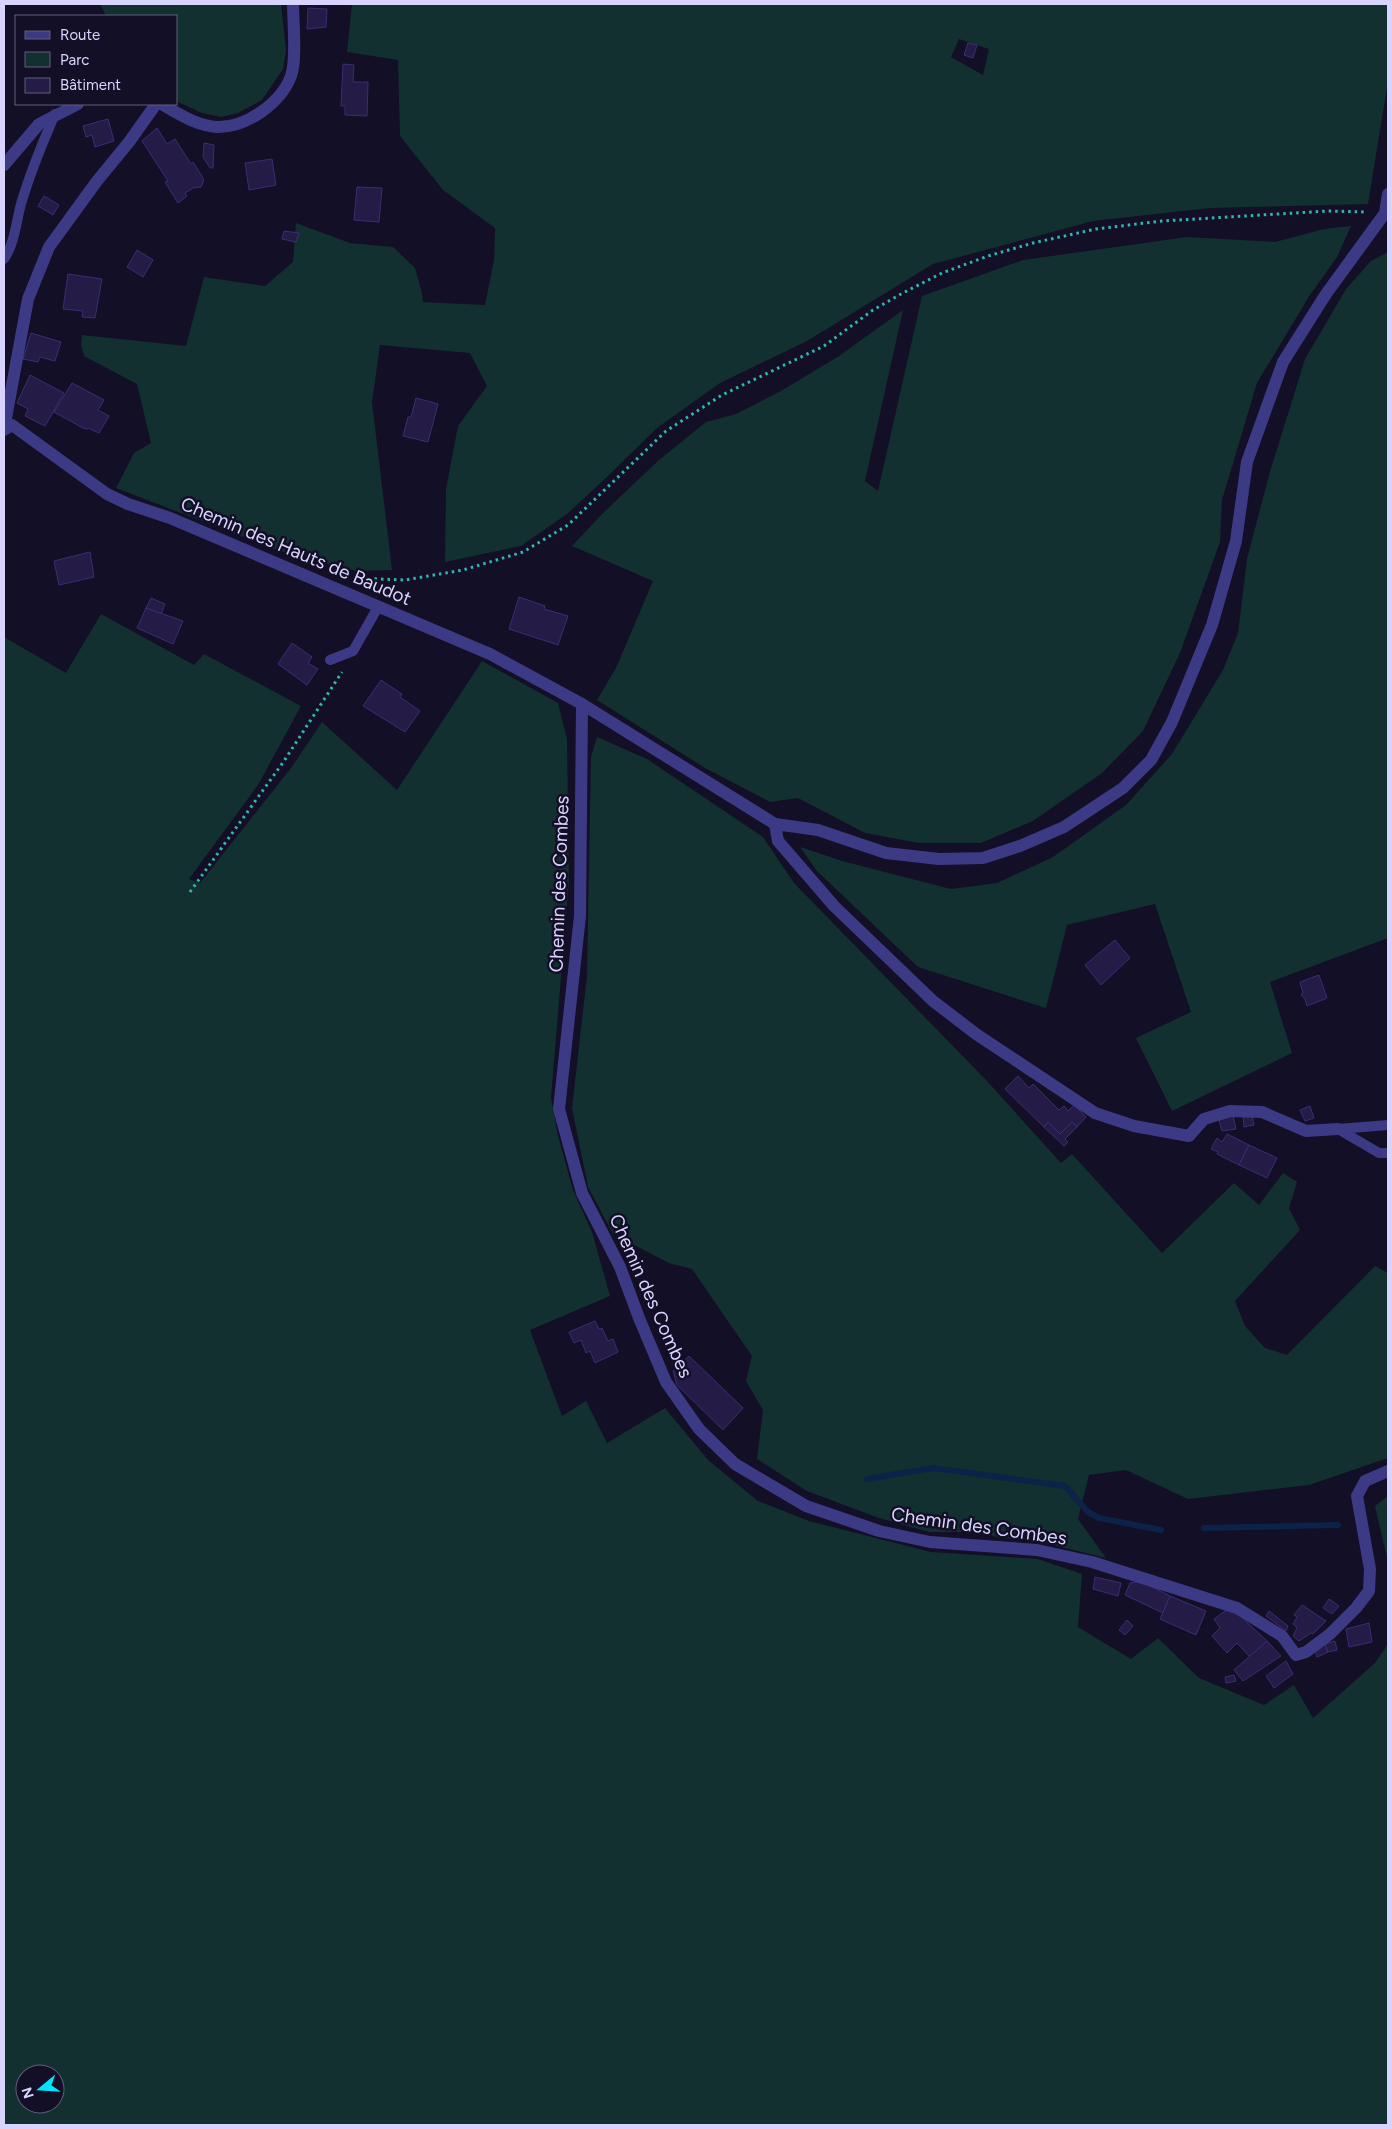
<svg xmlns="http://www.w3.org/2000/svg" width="1392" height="2129" viewBox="0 0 1392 2129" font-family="Figtree,sans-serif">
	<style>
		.green { fill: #12302f; fill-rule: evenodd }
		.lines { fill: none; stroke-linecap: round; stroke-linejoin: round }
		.stream { stroke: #0c2248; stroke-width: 6 }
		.building { fill: #241b47; stroke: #3b2d73 }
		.path { stroke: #2fb8b0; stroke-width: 3; stroke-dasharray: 2.5 4; stroke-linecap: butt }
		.service { stroke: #3d3a85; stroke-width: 10 }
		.minor { stroke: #3d3a85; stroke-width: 12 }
		.labels { text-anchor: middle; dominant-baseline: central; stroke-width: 5; stroke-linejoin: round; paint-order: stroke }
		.street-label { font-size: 19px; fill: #d9d4ff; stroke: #130f26 }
	</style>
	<rect width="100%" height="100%" fill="#130f26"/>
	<g class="green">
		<path d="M100,4H281L286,51L283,69L262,100L238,113L221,117L202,113L176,101V16H106Z"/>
		<path d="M352,4H1388V81L1368,204L1210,208L1093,221L933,264L807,341L720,383L657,428L607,477L567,514L521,546L445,562L446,489L458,426L487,386L470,353L380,345L372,402L392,570L356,571L280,551L116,488L134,453L151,443L137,384L84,356L81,345L82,335L186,346L204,277L265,286L293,262L296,223L350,243L393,247L415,268L422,293L423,302L485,305L494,260L495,228L443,190L400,136L398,60L347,52ZM959,39L989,49L983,75L951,57Z"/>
		<path d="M1351,226L1337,257L1310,295L1257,383L1222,500L1220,542L1180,653L1143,731L1102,773L1033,821L981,843H919L865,833L798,798L770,802L705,768L597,700L616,668L653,581L572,546L602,514L659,460L706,422L736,414L781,391L839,356L903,310L865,481L878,491L922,296L1023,260L1187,237L1275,242L1324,229Z"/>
		<path d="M1388,252V938L1270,982L1292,1053L1172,1111L1136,1038L1191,1012L1155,904L1067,925L1046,1008L918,967L817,871L800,847L842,861L951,889L997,883L1053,857L1126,805L1172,754L1223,670L1238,633L1247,559L1269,475L1305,359L1346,289L1371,261Z"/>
		<path d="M101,614L194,665L204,654L301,706L258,785L189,879L200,883L291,768L322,722L397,790L482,661L558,703L567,739L569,881L551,1098L558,1136L573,1190L592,1232L610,1296L530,1330L562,1416L586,1401L607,1443L665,1408L708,1460L758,1501L809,1521L931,1552L1038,1559L1082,1574L1078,1627L1131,1659L1158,1638L1199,1678L1264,1705L1294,1685L1313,1718L1375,1663L1388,1644V2125H4V637L66,673ZM25,2074H55V2104H25Z"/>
		<path d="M597,737L647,759L763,837L794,883L987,1081L1061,1163L1072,1154L1162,1253L1234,1183L1259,1205L1283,1173L1297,1182L1289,1208L1300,1230L1235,1301L1245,1326L1265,1348L1287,1355L1375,1266L1388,1273V1458L1309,1485L1188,1499L1126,1470L1089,1475L1078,1519L1106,1558L1041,1542L996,1537L982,1532H929L879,1518L807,1491L757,1459L763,1410L746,1381L752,1356L692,1269L669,1263L613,1234L588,1187L572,1108L587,976L591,757Z"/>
		<path d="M1388,1496V1562L1375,1506Z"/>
	</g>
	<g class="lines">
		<g class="stream">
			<path d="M867,1479L933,1468L1065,1486L1088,1512L1099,1518L1161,1530"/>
			<path d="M1204,1528L1338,1525"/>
		</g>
	</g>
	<g class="building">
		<path d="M308,8L327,9L326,27L307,29Z"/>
		<path d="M968,43L977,45L973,58L964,55Z"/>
		<path d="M343,64L354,65L353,82H368L367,116L345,115V106H341Z"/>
		<path d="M108,119L114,141L95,147L92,135L86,137L83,126Z"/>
		<path d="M157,128L167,144L175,139L191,164L193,162L204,180L201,187L193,188L185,193L187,196L178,203L165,182L168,181L142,141Z"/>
		<path d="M204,143L214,145L213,168H210L203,157Z"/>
		<path d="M272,159L276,185L249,190L245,163Z"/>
		<path d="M357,187L382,188L379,222L354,220Z"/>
		<path d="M44,196L59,205L53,215L38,206Z"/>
		<path d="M284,231L299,233L296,242L282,239Z"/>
		<path d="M137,250L153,260L143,277L127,267Z"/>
		<path d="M68,274L102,279L95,318L82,317L83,311L63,309Z"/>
		<path d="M31,333L61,342L55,361L40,357L38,362L23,359Z"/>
		<path d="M30,375L64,393L45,426L25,416L28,409L17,403Z"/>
		<path d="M72,383L104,400L98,410L109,416L99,433L88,428V429L83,428L54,412Z"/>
		<path d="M416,398L438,404L428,442L403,436L408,417H411Z"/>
		<path d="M90,552L94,577L59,585L54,561Z"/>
		<path d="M519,597L545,606L544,609L568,616L558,645L509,629Z"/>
		<path d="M151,598L165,604L161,614L146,608Z"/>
		<path d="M146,608L183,621L173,644L137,628Z"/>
		<path d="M292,643L312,657L308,663L318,669L307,685L278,664Z"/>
		<path d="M381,680L402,694L400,697L420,711L405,732L363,706Z"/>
		<path d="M1115,940L1130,958L1101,985L1085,965Z"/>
		<path d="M1319,975L1327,998L1307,1006L1305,999L1301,995L1303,993L1300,982Z"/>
		<path d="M1018,1076L1029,1088L1033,1084L1059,1110L1064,1106L1068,1111L1074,1105L1086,1117L1077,1127L1072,1122L1060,1134L1048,1122L1044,1127L1005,1089Z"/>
		<path d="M1310,1106L1314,1118L1305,1121L1300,1110Z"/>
		<path d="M1243,1115H1252L1254,1125L1244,1127Z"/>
		<path d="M1233,1116L1236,1129L1222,1131L1219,1120Z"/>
		<path d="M1048,1122L1060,1134L1072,1122L1077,1127L1065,1139L1068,1142L1064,1146L1044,1127Z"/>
		<path d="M1227,1134L1249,1145L1239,1165L1217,1154L1218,1152L1211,1149L1217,1138L1222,1142Z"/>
		<path d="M1249,1145L1277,1158L1267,1178L1239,1165Z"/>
		<path d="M595,1321L599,1329L602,1328L608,1341L613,1339L618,1352L595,1363L590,1351L586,1353L581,1340L574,1343L569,1332Z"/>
		<path d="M689,1356L743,1408L723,1430L677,1385L673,1371Z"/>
		<path d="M1095,1577L1121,1583L1118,1596L1093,1589Z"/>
		<path d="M1141,1581L1170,1596L1163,1613L1125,1595L1130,1583Z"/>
		<path d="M1170,1596L1206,1611L1196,1635L1160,1619Z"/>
		<path d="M1329,1599L1339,1606L1332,1614L1323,1608Z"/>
		<path d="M1302,1605L1326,1621L1313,1634L1311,1633L1299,1641L1293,1636L1297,1628L1293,1624L1297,1617L1294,1615Z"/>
		<path d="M1228,1609L1234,1610L1267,1641L1250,1657L1237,1643L1227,1653L1212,1636L1220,1628L1214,1619Z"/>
		<path d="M1269,1611L1288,1626L1286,1631L1266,1616Z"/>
		<path d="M1127,1620L1133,1626L1125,1635L1119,1630Z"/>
		<path d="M1369,1623L1372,1642L1349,1647L1346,1629Z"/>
		<path d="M1324,1640L1328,1652L1317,1657L1314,1647Z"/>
		<path d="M1267,1641L1281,1656L1243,1681L1234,1670Z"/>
		<path d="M1335,1641L1337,1650L1328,1652L1325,1644Z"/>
		<path d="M1286,1661L1293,1674L1274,1688L1266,1676Z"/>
		<path d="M1234,1675L1236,1681L1226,1683L1225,1677Z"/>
	</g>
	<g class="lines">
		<g class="path">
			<path d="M355,578L405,580L463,570L523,552L568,525L666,431L722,395L824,346L873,310L901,294L942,273L988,256L1033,243L1096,229L1162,221L1328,211L1367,212"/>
			<path d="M190,892L284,761L342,672"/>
		</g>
		<g class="service">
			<path d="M4,259C15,243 16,222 21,204C30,173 42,144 55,114"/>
			<path d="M330,660L353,651L378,607"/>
			<path d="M1338,1129L1379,1153H1388"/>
			<path d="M1338,1129L1388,1125"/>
		</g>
		<g class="minor">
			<path d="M161,104C178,113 196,126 217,127C246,128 281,103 291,76C297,60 293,22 293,4"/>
			<path d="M4,165L39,124L78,104"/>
			<path d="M4,429L28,299L49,247L97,181L129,142L156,104"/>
			<path d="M4,430L12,425L107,494L128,504L170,518L490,654L582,704L775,824L818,830L886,853L939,859L983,858L1020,846L1064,827L1123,788L1151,760L1172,722L1212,625L1236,541L1247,462L1283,362L1326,294L1385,213L1388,194"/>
			<path d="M582,704L580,916L559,1109L582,1193L620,1267L639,1318L666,1382L699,1429L735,1464L806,1506L879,1531L930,1542L1037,1550L1092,1562L1237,1608L1282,1636L1296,1655L1306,1652L1330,1634L1356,1608L1369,1591L1370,1569L1357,1496L1365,1481L1388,1471"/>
			<path d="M775,824L778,841L834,906L933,1001L976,1034L1095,1113L1134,1126L1189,1136L1204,1119L1230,1111L1262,1112L1306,1131L1338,1129"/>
		</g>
	</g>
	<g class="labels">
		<g class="street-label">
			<text transform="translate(296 551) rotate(23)">Chemin des Hauts de Baudot</text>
			<text transform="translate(559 884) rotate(-88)">Chemin des Combes</text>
			<text transform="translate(651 1296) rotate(66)">Chemin des Combes</text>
			<text transform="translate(979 1526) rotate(8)">Chemin des Combes</text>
		</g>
	</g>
	<rect width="1392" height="2129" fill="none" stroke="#d9d4ff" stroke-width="10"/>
	<rect x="15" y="15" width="162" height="90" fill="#130f26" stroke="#625e7d"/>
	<rect x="25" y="31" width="25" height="8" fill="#3d3a85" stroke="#625e7d"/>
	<text x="60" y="40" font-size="15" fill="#d9d4ff">Route</text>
	<rect x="25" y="52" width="25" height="15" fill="#12302f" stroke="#625e7d"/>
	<text x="60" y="65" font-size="15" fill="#d9d4ff">Parc</text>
	<rect x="25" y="78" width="25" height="15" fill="#241b47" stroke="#625e7d"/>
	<text x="60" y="90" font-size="15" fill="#d9d4ff">Bâtiment</text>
	<g transform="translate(40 2089) rotate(252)"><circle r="24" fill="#130f26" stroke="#625e7d"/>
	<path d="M0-4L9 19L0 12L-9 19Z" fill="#00e5ff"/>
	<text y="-8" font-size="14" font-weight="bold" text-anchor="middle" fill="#d9d4ff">N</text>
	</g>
</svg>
